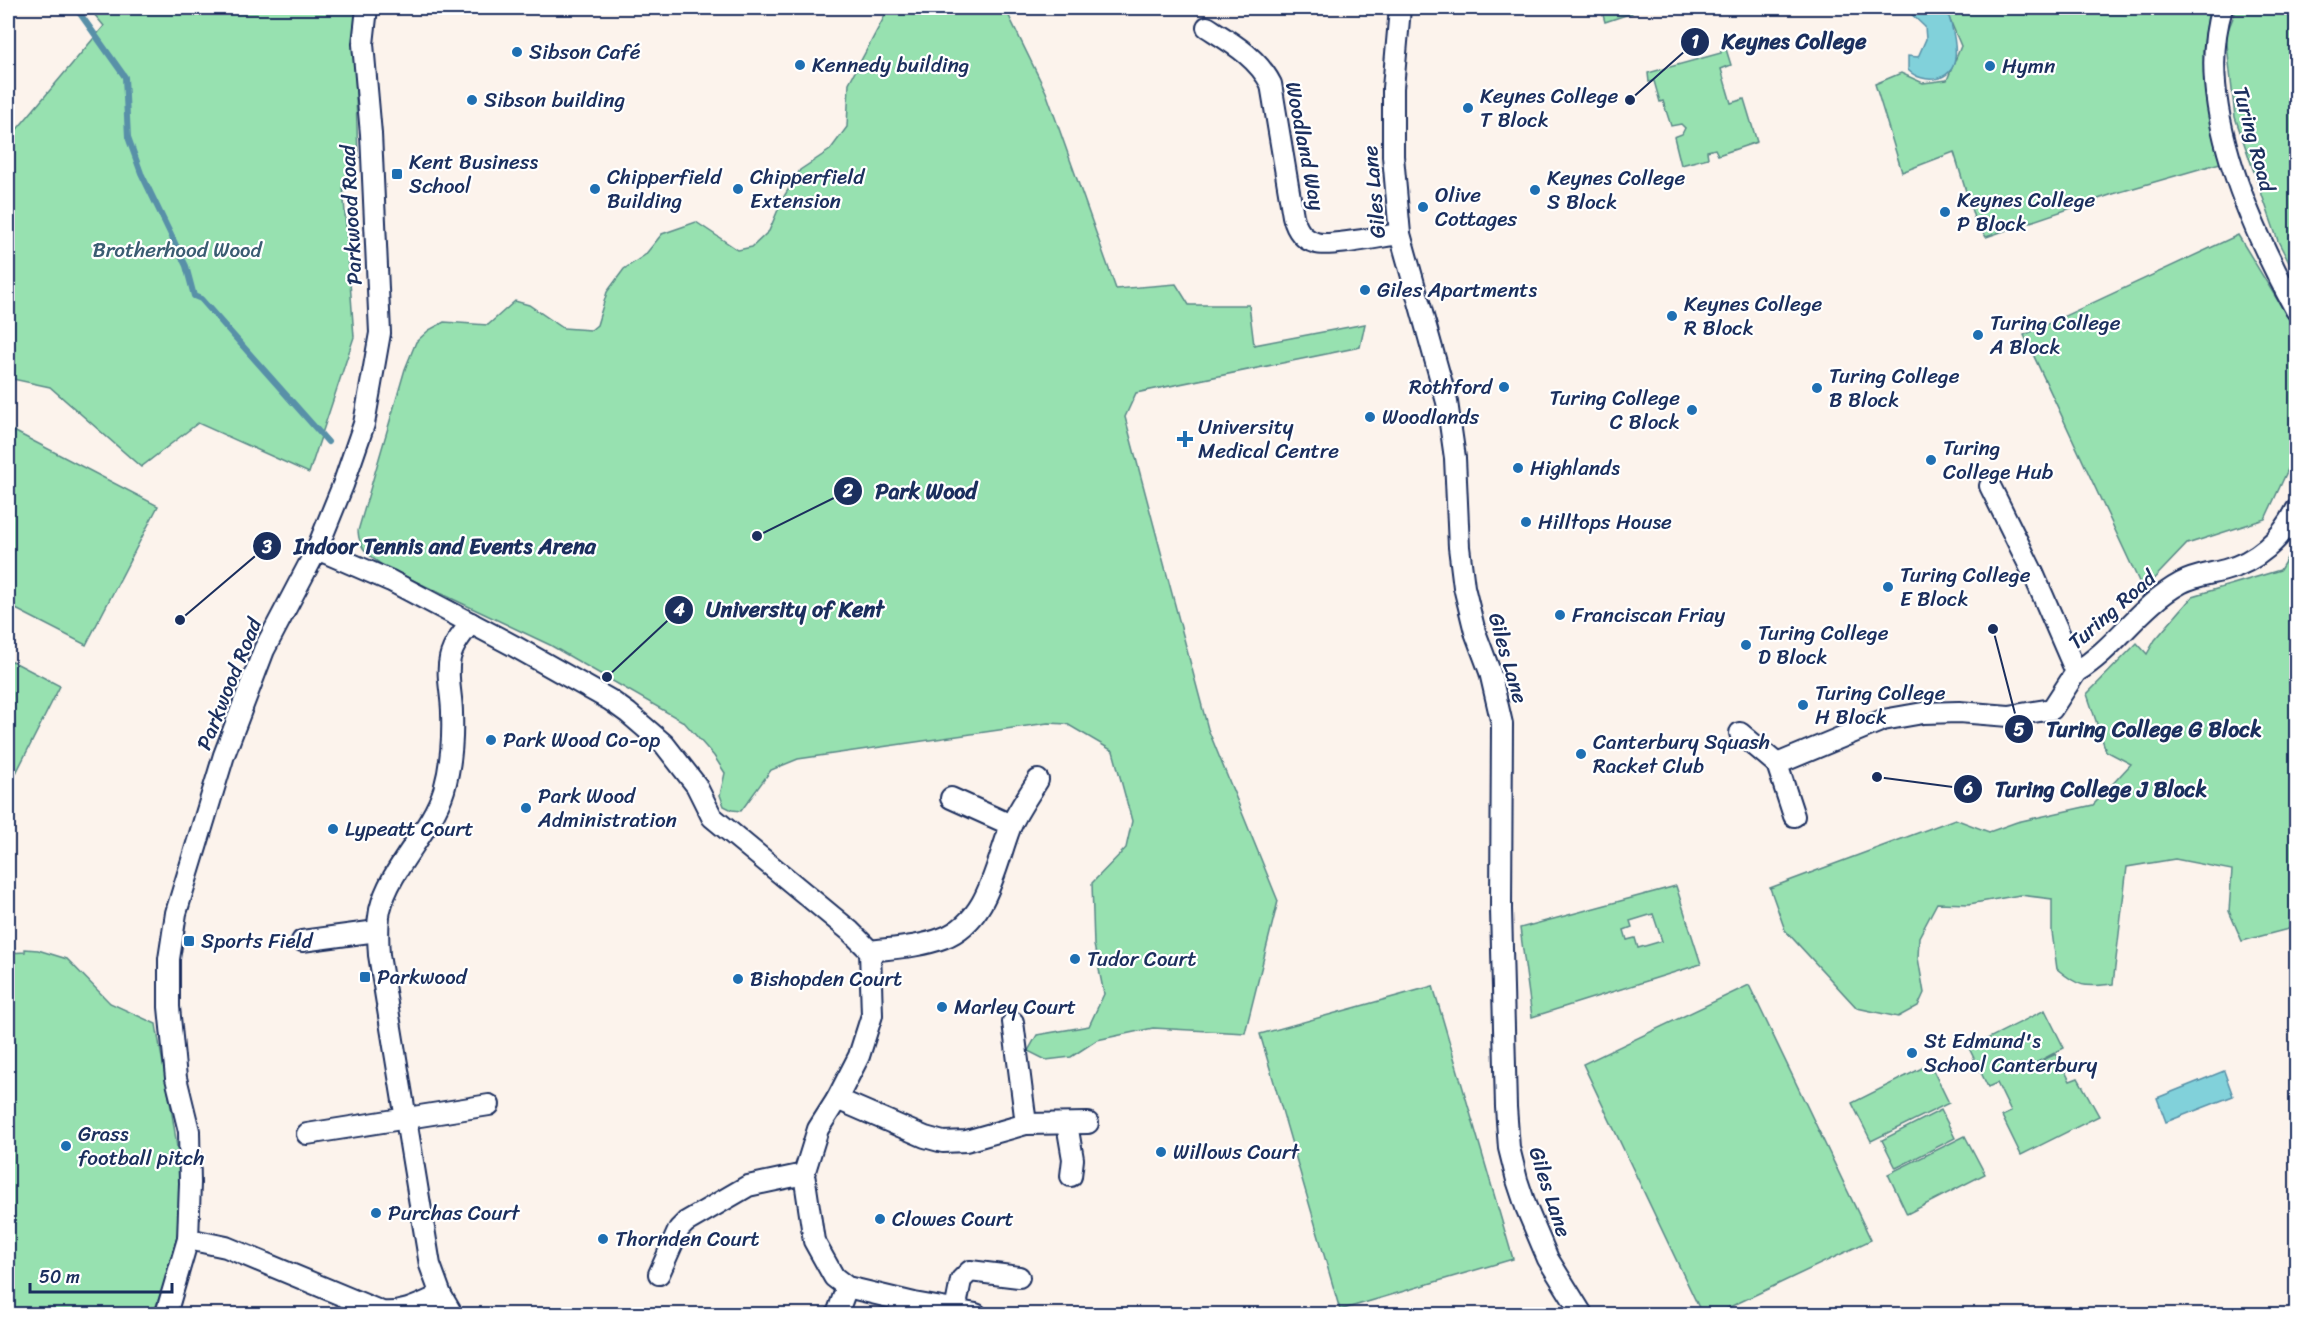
<svg xmlns="http://www.w3.org/2000/svg" width="2304" height="1322" viewBox="0 0 2304 1322" font-family="Sriracha,sans-serif">
	<style>
		.green { fill: #97e1b0; stroke: #598887; stroke-width: 1.5; fill-rule: evenodd }
		.water { fill: #81d1da; stroke: #5890a8; stroke-width: 1.5 }
		.lines { fill: none; stroke-linecap: round; stroke-linejoin: round }
		.stream { stroke: #5890a8; stroke-width: 6 }
		.street-casing { stroke: #1b2f5e; stroke-width: 24 }
		.street { stroke: #fff; stroke-width: 20 }
		.poi-dot { fill: #1f6fb2; stroke: #fff; stroke-width: 2 }
		.labels { text-anchor: middle; dominant-baseline: central; stroke-width: 4.5; stroke-linejoin: round; paint-order: stroke }
		.poi-label { font-size: 21px; fill: #1b2f5e; stroke: #fff; text-anchor: start }
		.street-label { font-size: 21px; fill: #1b2f5e; stroke: #fff }
		.park-label { font-size: 21px; fill: #3a5c72; stroke: #fff }
		.leader { fill: none; stroke: #1b2f5e; stroke-width: 2 }
		.callout-dot { fill: #1b2f5e; stroke: #fff; stroke-width: 2 }
		.mark-label { font-size: 18px; text-anchor: middle; font-weight: bold; fill: #fff }
		.callout-label { font-size: 22px; text-anchor: middle; font-weight: bold; fill: #1b2f5e; stroke: #fff; stroke-width: 4.5; stroke-linejoin: round; paint-order: stroke }
	</style>
	<rect width="100%" height="100%" fill="#fcf3ec"/>
	<filter id="ink" filterUnits="userSpaceOnUse"><feTurbulence type="fractalNoise" baseFrequency=".0167" numOctaves="2"/><feDisplacementMap in="SourceGraphic" scale="12" xChannelSelector="R" yChannelSelector="G"/><feConvolveMatrix kernelMatrix="1 2 1 2 8 2 1 2 1" color-interpolation-filters="sRGB"/></filter>
	<g filter="url(#ink)">
		<g class="green">
			<path d="M89,8H357L354,34L358,158L343,186L354,337L309,473L198,423L141,467L50,387L8,378V140L104,26Z"/>
			<path d="M889,8H1005L1046,92L1116,289L1176,284L1189,305H1249L1254,345L1365,324L1360,347L1136,393L1125,417L1208,729L1278,901L1245,1033L1153,1028L1097,1040L1071,1057L1046,1060L1028,1051L1037,1035L1089,1026L1104,994L1094,945L1092,883L1126,848L1132,821L1113,751L1067,724L1048,723L798,759L771,770L741,811L732,810L724,806L720,795L725,773L714,756L684,722L550,645L385,567C370,557 359,550 358,531L405,369L416,342L429,330L444,322L488,325L515,301L529,305L563,328L591,330L597,325L607,292L624,269L645,255L662,234L696,222L738,250L752,247L769,231L783,198L800,170L830,150L847,127L849,83Z"/>
			<path d="M1601,8H1631L1632,13L1605,22Z"/>
			<path d="M1945,8H2209L2203,51L2208,106L2227,161L2113,194L1986,237L1974,218L1954,152L1902,172L1875,84L1901,73L1923,83L1947,80L1961,46Z"/>
			<path d="M2237,8H2296V276L2278,241L2235,117L2226,35Z"/>
			<path d="M1726,49L1731,65L1721,69L1731,103L1744,99L1757,142L1718,155L1715,149L1707,151L1708,158L1681,165L1674,137L1682,134L1685,128L1681,124L1671,126L1663,101L1660,102L1654,81L1649,82L1648,73L1721,53V50Z"/>
			<path d="M2238,235L2292,324L2296,345V452L2265,519L2187,544L2143,590L2024,335Z"/>
			<path d="M8,428L158,506L86,645L8,605Z"/>
			<path d="M2296,543V927L2242,941L2229,911L2232,870L2175,859L2127,867L2113,984C2084,987 2080,988 2057,969L2052,932V899L2020,895L1969,904L1937,903L1919,937L1918,958L1924,993L1918,1006L1898,1017L1857,1008L1785,930L1770,888L1955,819L1989,832L2017,822L2093,805L2131,764L2106,751L2087,694L2137,643L2147,654L2155,640L2193,596L2280,570Z"/>
			<path d="M8,659L60,686L8,789Z"/>
			<path d="M1676,886L1701,964L1532,1017L1520,928ZM1653,914L1662,941L1638,948L1635,938L1627,940L1624,930L1632,927L1630,921Z"/>
			<path d="M25,949L38,950L67,959L110,1003L156,1024C166,1088 187,1165 178,1230C175,1259 163,1287 153,1314H8V953L25,952Z"/>
			<path d="M1749,985L1871,1240L1715,1314H1702L1583,1064Z"/>
			<path d="M1433,986L1513,1259L1340,1310L1260,1034Z"/>
			<path d="M2045,1010L2064,1048L2028,1067L2056,1054L2070,1081L2078,1078L2099,1116L2021,1155L2002,1116L2011,1112L1997,1083L1988,1087L1969,1048Z"/>
			<path d="M1930,1064L1949,1103L1871,1141L1852,1103Z"/>
			<path d="M1941,1110L1955,1138L1896,1168L1882,1140Z"/>
			<path d="M1965,1136L1985,1174L1907,1214L1888,1174Z"/>
		</g>
		<g class="water">
			<path d="M1905,8H1945C1951,18 1957,45 1955,58C1953,82 1923,85 1908,70V56L1918,57L1926,39L1925,27Z"/>
			<path d="M2224,1071L2233,1096L2166,1122L2157,1098Z"/>
		</g>
		<g class="lines">
			<path class="stream" d="M76,8L125,77L128,137L141,173L186,266L194,296L201,299L328,442"/>
			<defs>
				<g id="street">
					<path d="M1400,8L1393,88V156L1400,234L1447,402L1455,458L1459,547L1464,587L1475,632L1490,672L1502,724L1501,909L1506,1107L1509,1148L1517,1180L1526,1207L1548,1259L1582,1314"/>
					<path d="M2222,8C2193,102 2251,228 2296,310"/>
					<path d="M1207,27C1232,43 1257,57 1271,84L1293,216C1296,229 1302,239 1316,243C1330,247 1383,236 1400,234"/>
					<path d="M317,549L391,581L514,646L610,700L628,713L664,744L696,785L712,817L850,931L870,951L872,1015L859,1056L837,1099L818,1129L804,1174L814,1241L834,1277L847,1287L914,1303L976,1314"/>
					<path d="M2076,672C2116,648 2140,605 2181,583C2194,576 2210,574 2225,570C2256,562 2282,539 2296,510"/>
					<path d="M1740,733L1777,764"/>
					<path d="M951,798L1011,825"/>
					<path d="M1794,816L1777,764L1883,720L1923,713L1959,712L2009,716L2052,709L2076,672L2033,573L1990,486"/>
					<path d="M302,941L377,931"/>
					<path d="M870,951C894,948 920,947 943,938C988,921 995,867 1010,828C1017,811 1029,795 1038,780"/>
					<path d="M1013,1022L1026,1124"/>
					<path d="M837,1099L925,1137L943,1142L966,1141L1026,1124L1088,1123"/>
					<path d="M1067,1124L1073,1159L1071,1176"/>
					<path d="M307,1134L489,1105"/>
					<path d="M188,1239L226,1247L382,1312C404,1314 421,1304 441,1295"/>
					<path d="M659,1274L679,1229L686,1222L748,1186L804,1174"/>
					<path d="M955,1311L961,1280L970,1271L1019,1277"/>
					<path d="M166,1314L188,1239L190,1183L189,1131L176,1078L169,1007V959L176,913L224,755L264,650L317,549L343,485L364,424L380,333L371,134L363,44L367,8"/>
					<path d="M452,1314L441,1295L430,1265L379,955C378,940 377,925 380,910C390,867 431,832 444,790C451,765 453,738 452,713C452,695 446,676 450,658C453,645 462,634 471,623"/>
					<path d="M837,1314L847,1287"/>
				</g>
			</defs>
			<use href="#street" class="street-casing"/>
			<use href="#street" class="street"/>
		</g>
	</g>
	<g class="poi-dot">
		<circle cx="517" cy="52" r="6"/>
		<circle cx="800" cy="65" r="6"/>
		<circle cx="1990" cy="66" r="6"/>
		<circle cx="472" cy="100" r="6"/>
		<circle cx="1468" cy="108" r="6"/>
		<rect x="391" y="168" width="12" height="12" rx="3"/>
		<circle cx="595" cy="189" r="6"/>
		<circle cx="738" cy="189" r="6"/>
		<circle cx="1535" cy="190" r="6"/>
		<circle cx="1423" cy="207" r="6"/>
		<circle cx="1945" cy="212" r="6"/>
		<circle cx="1365" cy="290" r="6"/>
		<circle cx="1672" cy="316" r="6"/>
		<circle cx="1978" cy="335" r="6"/>
		<circle cx="1504" cy="387" r="6"/>
		<circle cx="1817" cy="388" r="6"/>
		<circle cx="1692" cy="410" r="6"/>
		<circle cx="1370" cy="417" r="6"/>
		<path d="M1182 430h6v6h6v6h-6v6h-6v-6h-6v-6h6z"/>
		<circle cx="1931" cy="460" r="6"/>
		<circle cx="1518" cy="468" r="6"/>
		<circle cx="1526" cy="522" r="6"/>
		<circle cx="1888" cy="587" r="6"/>
		<circle cx="1560" cy="615" r="6"/>
		<circle cx="1746" cy="645" r="6"/>
		<circle cx="1803" cy="705" r="6"/>
		<circle cx="491" cy="740" r="6"/>
		<circle cx="1581" cy="754" r="6"/>
		<circle cx="526" cy="808" r="6"/>
		<circle cx="333" cy="829" r="6"/>
		<rect x="183" y="935" width="12" height="12" rx="3"/>
		<circle cx="1075" cy="959" r="6"/>
		<rect x="359" y="971" width="12" height="12" rx="3"/>
		<circle cx="738" cy="979" r="6"/>
		<circle cx="942" cy="1007" r="6"/>
		<circle cx="1912" cy="1053" r="6"/>
		<circle cx="66" cy="1146" r="6"/>
		<circle cx="1161" cy="1152" r="6"/>
		<circle cx="376" cy="1213" r="6"/>
		<circle cx="880" cy="1219" r="6"/>
		<circle cx="603" cy="1239" r="6"/>
	</g>
	<g class="labels">
		<g class="poi-label">
			<text x="529" y="52">Sibson Café</text>
			<text x="812" y="65">Kennedy building</text>
			<text x="2002" y="66">Hymn</text>
			<text x="1480" y="96">Keynes College<tspan x="1480" dy="24">T Block</tspan></text>
			<text x="484" y="100">Sibson building</text>
			<text x="409" y="162">Kent Business<tspan x="409" dy="24">School</tspan></text>
			<text x="607" y="177">Chipperfield<tspan x="607" dy="24">Building</tspan></text>
			<text x="750" y="177">Chipperfield<tspan x="750" dy="24">Extension</tspan></text>
			<text x="1547" y="178">Keynes College<tspan x="1547" dy="24">S Block</tspan></text>
			<text x="1435" y="195">Olive<tspan x="1435" dy="24">Cottages</tspan></text>
			<text x="1957" y="200">Keynes College<tspan x="1957" dy="24">P Block</tspan></text>
			<text x="1377" y="290">Giles Apartments</text>
			<text x="1684" y="304">Keynes College<tspan x="1684" dy="24">R Block</tspan></text>
			<text x="1990" y="323">Turing College<tspan x="1990" dy="24">A Block</tspan></text>
			<text x="1829" y="376">Turing College<tspan x="1829" dy="24">B Block</tspan></text>
			<text x="1492" y="387" text-anchor="end">Rothford</text>
			<text x="1680" y="398" text-anchor="end">Turing College<tspan x="1680" dy="24">C Block</tspan></text>
			<text x="1382" y="417">Woodlands</text>
			<text x="1198" y="427">University<tspan x="1198" dy="24">Medical Centre</tspan></text>
			<text x="1943" y="448">Turing<tspan x="1943" dy="24">College Hub</tspan></text>
			<text x="1530" y="468">Highlands</text>
			<text x="1538" y="522">Hilltops House</text>
			<text x="1900" y="575">Turing College<tspan x="1900" dy="24">E Block</tspan></text>
			<text x="1572" y="615">Franciscan Friay</text>
			<text x="1758" y="633">Turing College<tspan x="1758" dy="24">D Block</tspan></text>
			<text x="1815" y="693">Turing College<tspan x="1815" dy="24">H Block</tspan></text>
			<text x="503" y="740">Park Wood Co-op</text>
			<text x="1593" y="742">Canterbury Squash<tspan x="1593" dy="24">Racket Club</tspan></text>
			<text x="538" y="796">Park Wood<tspan x="538" dy="24">Administration</tspan></text>
			<text x="345" y="829">Lypeatt Court</text>
			<text x="201" y="941">Sports Field</text>
			<text x="1087" y="959">Tudor Court</text>
			<text x="377" y="977">Parkwood</text>
			<text x="750" y="979">Bishopden Court</text>
			<text x="954" y="1007">Marley Court</text>
			<text x="1924" y="1041">St Edmund's<tspan x="1924" dy="24">School Canterbury</tspan></text>
			<text x="78" y="1134">Grass<tspan x="78" dy="24">football pitch</tspan></text>
			<text x="1173" y="1152">Willows Court</text>
			<text x="388" y="1213">Purchas Court</text>
			<text x="892" y="1219">Clowes Court</text>
			<text x="615" y="1239">Thornden Court</text>
		</g>
		<g class="street-label">
			<text transform="translate(2254 139) rotate(75)">Turing Road</text>
			<text transform="translate(1305 146) rotate(79)">Woodland Way</text>
			<text transform="translate(1374 192) rotate(-95)">Giles Lane</text>
			<text transform="translate(351 215) rotate(-93)">Parkwood Road</text>
			<text transform="translate(2112 610) rotate(-41)">Turing Road</text>
			<text transform="translate(1508 658) rotate(74)">Giles Lane</text>
			<text transform="translate(229 684) rotate(-68)">Parkwood Road</text>
			<text transform="translate(1550 1192) rotate(72)">Giles Lane</text>
		</g>
		<g class="park-label">
			<text x="177" y="250">Brotherhood Wood</text>
		</g>
	</g>
	<path class="leader" d="M1630 100L1695 42M757 536L848 491M180 620L267 546M607 677L679 610M1993 629L2019 729M1877 777L1968 789"/>
	<g class="callout-dot">
		<circle cx="1630" cy="100" r="6"/>
		<circle cx="757" cy="536" r="6"/>
		<circle cx="180" cy="620" r="6"/>
		<circle cx="607" cy="677" r="6"/>
		<circle cx="1993" cy="629" r="6"/>
		<circle cx="1877" cy="777" r="6"/>
		<circle cx="1695" cy="42" r="15"/>
		<circle cx="848" cy="491" r="15"/>
		<circle cx="267" cy="546" r="15"/>
		<circle cx="679" cy="610" r="15"/>
		<circle cx="2019" cy="729" r="15"/>
		<circle cx="1968" cy="789" r="15"/>
	</g>
	<g class="mark-label">
		<text x="1695" y="48">1</text>
		<text x="848" y="497">2</text>
		<text x="267" y="553">3</text>
		<text x="679" y="616">4</text>
		<text x="2019" y="736">5</text>
		<text x="1968" y="795">6</text>
	</g>
	<g class="callout-label">
		<text x="1794" y="49">Keynes College</text>
		<text x="926" y="499">Park Wood</text>
		<text x="445" y="554">Indoor Tennis and Events Arena</text>
		<text x="795" y="617">University of Kent</text>
		<text x="2154" y="737">Turing College G Block</text>
		<text x="2101" y="797">Turing College J Block</text>
	</g>
	<rect width="2304" height="1322" fill="none" stroke="#fff" stroke-width="30"/>
	<rect x="15" y="15" width="2274" height="1292" fill="none" stroke="#1b2f5e" stroke-width="2" filter="url(#ink)"/>
	<path d="M30 1283v9h142v-9" fill="none" stroke="#1b2f5e" stroke-width="3"/>
	<text x="39" y="1283" font-size="18" fill="#1b2f5e" stroke="#ffffff" stroke-width="4.5" paint-order="stroke">50 m</text>
</svg>
